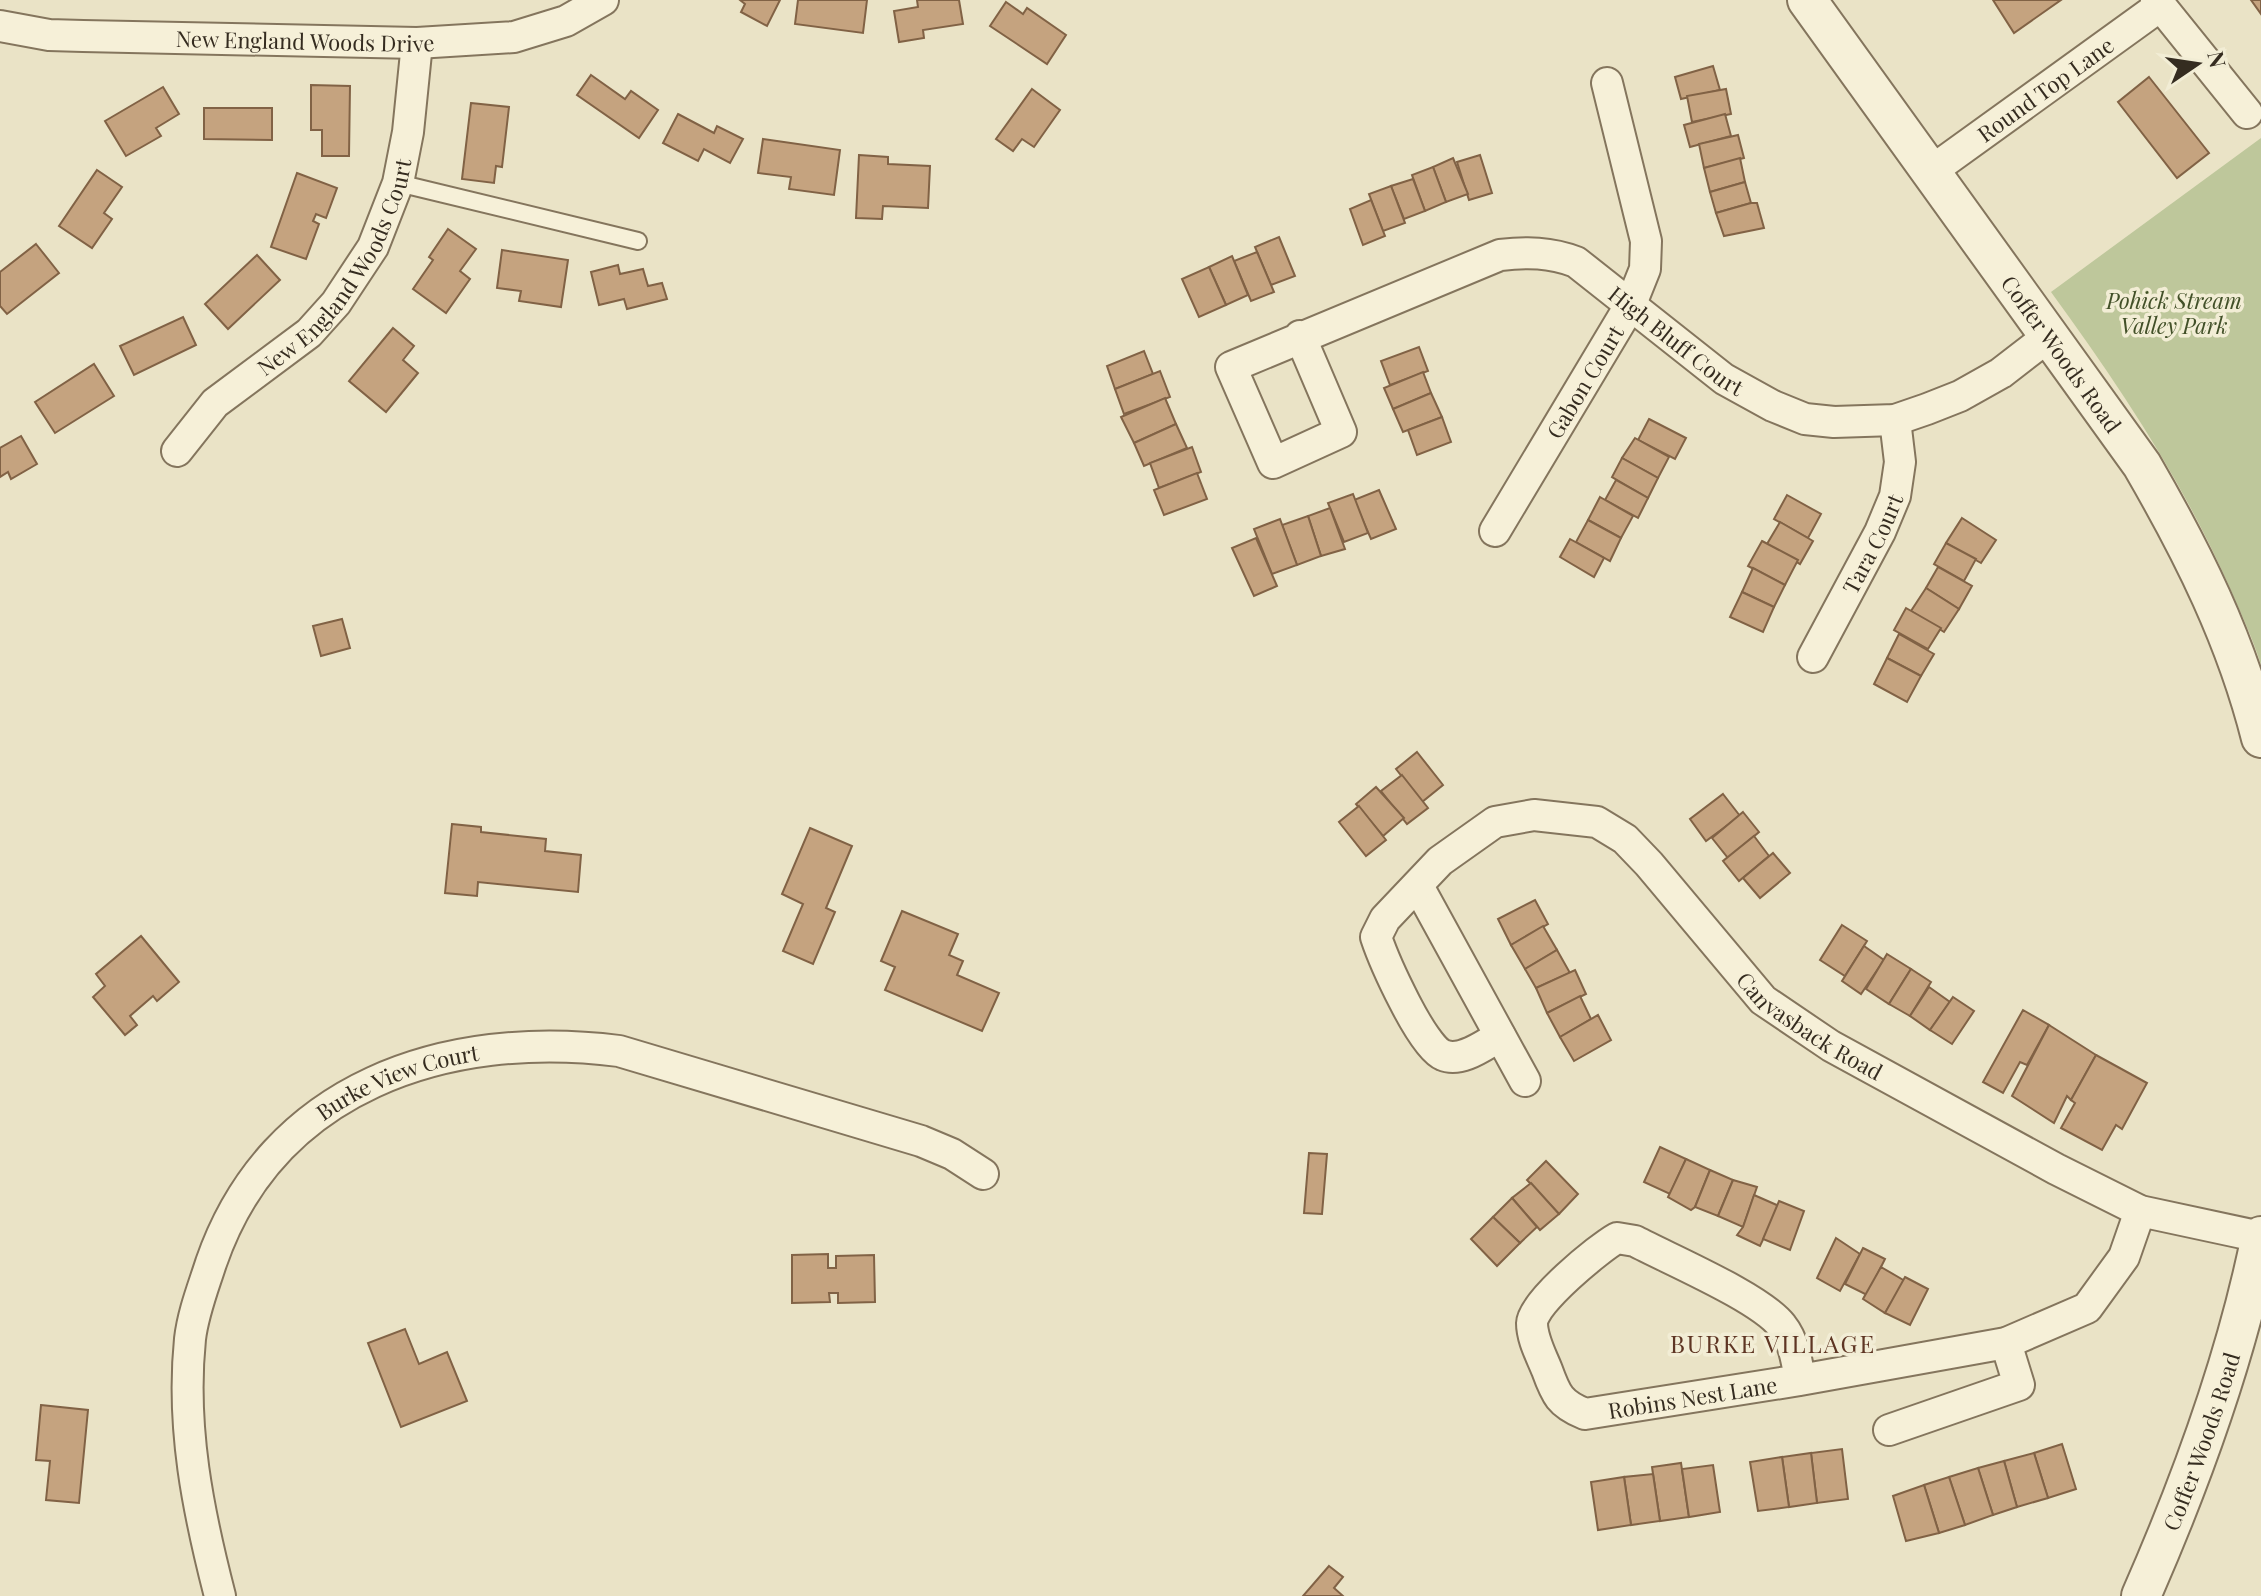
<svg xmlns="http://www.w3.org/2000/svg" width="2261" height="1596" viewBox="0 0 2261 1596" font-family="'Playfair Display',serif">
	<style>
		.green { fill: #bec79b }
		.building { fill: #c5a37f; stroke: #816245; stroke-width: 2 }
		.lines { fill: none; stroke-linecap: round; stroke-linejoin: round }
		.service-casing { stroke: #84755d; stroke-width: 20 }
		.minor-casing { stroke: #84755d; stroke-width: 34 }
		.tertiary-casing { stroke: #84755d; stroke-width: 42 }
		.service { stroke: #f6f0d8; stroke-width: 16 }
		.minor { stroke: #f6f0d8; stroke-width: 30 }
		.tertiary { stroke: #f6f0d8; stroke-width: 38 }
		.labels { text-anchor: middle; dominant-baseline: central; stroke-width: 7; stroke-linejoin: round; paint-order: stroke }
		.street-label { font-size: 22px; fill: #352c20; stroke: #f2edd5 }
		.park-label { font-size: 22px; font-style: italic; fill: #425028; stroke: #f2edd5 }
		.neighbourhood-label { font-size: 24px; letter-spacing: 2px; fill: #5e3523; stroke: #f2edd5 }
	</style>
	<rect width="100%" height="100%" fill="#eae3c6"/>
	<path class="green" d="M2261,138V665C2253,638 2240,612 2229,586C2182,480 2119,385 2051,292Z"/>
	<g class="building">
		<path d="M740,0H780L767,26L741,12L745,4Z"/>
		<path d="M798,0H867L863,33L795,24Z"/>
		<path d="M917,0H959L963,24L923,30L924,38L899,42L894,11L918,7Z"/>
		<path d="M1993,0H2061L2014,33Z"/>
		<path d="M2251,0H2261V14Z"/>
		<path d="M1006,2L1023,14L1027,8L1066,35L1047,64L990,26Z"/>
		<path d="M1713,66L1720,90L1681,99L1675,77Z"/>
		<path d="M591,75L625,99L631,91L658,110L639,138L577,95Z"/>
		<path d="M2149,77L2209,153L2177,178L2118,102Z"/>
		<path d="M311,85L350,86L349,156H322V130H311Z"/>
		<path d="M163,87L179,114L156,128L161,136L126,156L105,121Z"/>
		<path d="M1032,89L1060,110L1034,147L1022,139L1013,151L996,139Z"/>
		<path d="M1726,89L1731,114L1692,122L1687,96Z"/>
		<path d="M471,103L509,107L502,167L496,166L494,183L462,179Z"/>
		<path d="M204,108H272V140L204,139Z"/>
		<path d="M678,114L714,133L717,126L743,139L730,163L704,149L698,161L663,143Z"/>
		<path d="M1725,114L1731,136L1690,147L1684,125Z"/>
		<path d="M1738,135L1744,158L1704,168L1699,144Z"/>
		<path d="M763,139L840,150L834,195L789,189L791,177L758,173Z"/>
		<path d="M859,155L888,157V164L930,166L928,208L883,206L882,219L856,218Z"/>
		<path d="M1480,155L1492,193L1469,200L1457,162Z"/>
		<path d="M1453,158L1468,194L1446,202L1433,167Z"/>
		<path d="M1740,158L1745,182L1710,192L1704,168Z"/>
		<path d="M1433,167L1446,202L1425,211L1412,175Z"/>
		<path d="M97,170L122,187L104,213L112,219L92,248L59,226Z"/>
		<path d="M297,173L337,188L326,218L316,214L313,221L319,224L306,259L271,247Z"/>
		<path d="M1413,179L1425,211L1404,219L1391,186Z"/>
		<path d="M1745,182L1751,203L1716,213L1710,192Z"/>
		<path d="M1391,186L1405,223L1383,231L1369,194Z"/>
		<path d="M1371,200L1385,236L1363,245L1350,209Z"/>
		<path d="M1751,203H1757L1764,228L1724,236L1716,213Z"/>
		<path d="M448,229L476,249L460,271L470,279L446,313L413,289L433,260L429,257Z"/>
		<path d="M1279,237L1295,276L1271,285L1255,247Z"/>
		<path d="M36,244L59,273L7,314L0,306V272Z"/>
		<path d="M502,250L568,260L561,307L519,301L521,291L497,288Z"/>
		<path d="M1257,252L1274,292L1251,301L1234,261Z"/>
		<path d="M257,255L280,280L228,329L205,304Z"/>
		<path d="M1232,256L1248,295L1226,305L1209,267Z"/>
		<path d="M618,265L620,274L643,269L648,286L662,283L667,299L627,309L624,299L599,305L591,272Z"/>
		<path d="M1209,267L1226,305L1199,317L1182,279Z"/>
		<path d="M183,317L196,345L134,375L120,346Z"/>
		<path d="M393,328L414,346L403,360L418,373L386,412L349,381Z"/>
		<path d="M1419,347L1428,371L1390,385L1381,361Z"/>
		<path d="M1144,351L1153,374L1115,389L1107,366Z"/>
		<path d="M94,364L114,396L55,433L35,402Z"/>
		<path d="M1160,371L1170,397L1124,414L1115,389Z"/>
		<path d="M1423,372L1431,393L1393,409L1384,388Z"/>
		<path d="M1431,393L1442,417L1403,432L1393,409Z"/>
		<path d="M1165,398L1176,424L1134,443L1121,417Z"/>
		<path d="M1442,417L1451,442L1417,455L1408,430Z"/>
		<path d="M1649,419L1686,438L1675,459L1638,440Z"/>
		<path d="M1176,424L1187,448L1144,466L1134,443Z"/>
		<path d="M21,436L37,464L11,479L8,472L0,477V448Z"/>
		<path d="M1635,438L1669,457L1658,478L1622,458Z"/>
		<path d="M1192,447L1201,472L1159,488L1150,463Z"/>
		<path d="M1622,458L1658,478L1648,498L1612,477Z"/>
		<path d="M1197,473L1207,499L1164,515L1154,490Z"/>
		<path d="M1616,480L1648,498L1638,518L1605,500Z"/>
		<path d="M1379,490L1396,529L1371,539L1354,500Z"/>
		<path d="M1353,494L1368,533L1344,542L1328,503Z"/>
		<path d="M1787,495L1821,514L1808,538L1774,519Z"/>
		<path d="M1600,497L1633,516L1621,538L1588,520Z"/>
		<path d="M1330,508L1345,549L1321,556L1308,516Z"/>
		<path d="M1308,516L1321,556L1297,565L1282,525Z"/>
		<path d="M1962,518L1996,540L1981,563L1946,543Z"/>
		<path d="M1280,519L1297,565L1272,574L1254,529Z"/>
		<path d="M1588,520L1621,538L1610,561L1576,542Z"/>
		<path d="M1780,522L1813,541L1800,564L1767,544Z"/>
		<path d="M1256,538L1277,586L1254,596L1232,548Z"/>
		<path d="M1570,539L1604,558L1594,577L1560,557Z"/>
		<path d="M1762,541L1798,560L1785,585L1748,566Z"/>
		<path d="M1946,543L1976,559L1964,581L1934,564Z"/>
		<path d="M1938,567L1972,586L1959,609L1926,588Z"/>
		<path d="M1753,568L1785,585L1774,607L1742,592Z"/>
		<path d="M1926,588L1959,609L1944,632L1911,611Z"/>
		<path d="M1742,592L1774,607L1763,632L1730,617Z"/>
		<path d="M1906,608L1941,628L1928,649L1894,630Z"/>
		<path d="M342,619L350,648L321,656L313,626Z"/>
		<path d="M1899,634L1934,654L1921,676L1887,658Z"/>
		<path d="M1887,658L1921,676L1907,702L1874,684Z"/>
		<path d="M1417,752L1443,785L1422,802L1396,769Z"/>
		<path d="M1402,775L1428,808L1407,824L1381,791Z"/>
		<path d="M1376,787L1404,818L1383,836L1356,804Z"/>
		<path d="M1723,794L1740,816L1706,841L1690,819Z"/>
		<path d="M1359,806L1386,840L1366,856L1339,822Z"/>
		<path d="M1743,812L1759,832L1728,858L1712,838Z"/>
		<path d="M452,824L481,827V832L546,839L545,851L581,855L578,892L478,882L477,896L445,893Z"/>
		<path d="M810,828L852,846L826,908L835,912L813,964L783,951L803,904L782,894Z"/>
		<path d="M1754,836L1769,856L1739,881L1723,861Z"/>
		<path d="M1773,853L1790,873L1760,898L1743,878Z"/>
		<path d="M1535,900L1548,924L1511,945L1498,919Z"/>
		<path d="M902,911L958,934L949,955L963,961L957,975L999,993L982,1031L885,990L895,967L881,961Z"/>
		<path d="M1842,925L1867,941L1845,976L1820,960Z"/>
		<path d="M1543,926L1557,950L1525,969L1511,945Z"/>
		<path d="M141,936L179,982L157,1001L153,996L130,1016L137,1025L125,1035L93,997L105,986L96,974Z"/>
		<path d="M1864,946L1884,960L1861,994L1842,981Z"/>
		<path d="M1557,950L1570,973L1536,988L1525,969Z"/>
		<path d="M1887,954L1911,969L1889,1004L1866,989Z"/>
		<path d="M1911,969L1931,982L1910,1016L1889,1004Z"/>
		<path d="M1575,970L1586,994L1547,1013L1536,988Z"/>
		<path d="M1929,987L1950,1002L1930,1030L1910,1016Z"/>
		<path d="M1580,996L1591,1019L1560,1037L1547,1013Z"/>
		<path d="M1953,997L1974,1011L1952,1044L1930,1030Z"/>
		<path d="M2023,1010L2049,1025L2027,1065L2020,1062L2003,1093L1983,1082Z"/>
		<path d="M1598,1015L1611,1040L1574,1061L1560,1037Z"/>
		<path d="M2049,1025L2096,1055L2071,1100L2067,1096L2054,1123L2012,1096Z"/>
		<path d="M2096,1055L2147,1083L2122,1129L2116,1125L2102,1150L2061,1128L2075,1103L2071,1100Z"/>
		<path d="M1660,1147L1686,1159L1670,1194L1644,1182Z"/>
		<path d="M1309,1153L1327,1154L1322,1214L1304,1213Z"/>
		<path d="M1686,1159L1710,1170L1695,1207L1691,1210L1668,1197Z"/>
		<path d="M1546,1161L1578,1194L1559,1214L1527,1180Z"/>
		<path d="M1710,1170L1733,1180L1718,1216L1695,1207Z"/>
		<path d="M1733,1180L1757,1187L1743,1227L1718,1216Z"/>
		<path d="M1531,1183L1559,1214L1540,1230L1512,1198Z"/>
		<path d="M1754,1195L1779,1206L1760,1246L1737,1235L1743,1227Z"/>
		<path d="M1512,1198L1537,1227L1520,1243L1493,1217Z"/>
		<path d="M1779,1201L1804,1211L1790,1250L1763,1239Z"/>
		<path d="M1493,1217L1520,1243L1497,1266L1471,1239Z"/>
		<path d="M1836,1238L1860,1254L1840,1291L1817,1278Z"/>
		<path d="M1863,1248L1885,1259L1867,1295L1845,1284Z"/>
		<path d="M828,1254V1268H836V1256L874,1255L875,1302L838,1303V1293H829L830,1302L792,1303V1255Z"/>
		<path d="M1881,1267L1905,1281L1885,1313L1863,1299Z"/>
		<path d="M1905,1277L1928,1289L1910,1325L1885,1313Z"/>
		<path d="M405,1329L419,1364L447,1352L467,1401L401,1427L368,1343Z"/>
		<path d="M41,1405L88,1410L79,1503L46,1500L50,1461L36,1460Z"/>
		<path d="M2062,1444L2076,1489L2048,1498L2034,1453Z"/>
		<path d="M1842,1449L1848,1499L1817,1503L1811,1453Z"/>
		<path d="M1811,1453L1817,1503L1789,1507L1782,1457Z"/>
		<path d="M2034,1453L2048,1498L2017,1507L2004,1461Z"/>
		<path d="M1782,1457L1789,1507L1758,1511L1750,1462Z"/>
		<path d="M2004,1461L2017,1507L1993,1515L1978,1468Z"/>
		<path d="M1681,1463L1689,1517L1660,1521L1652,1467Z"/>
		<path d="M1713,1465L1720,1512L1689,1517L1682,1469Z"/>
		<path d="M1978,1468L1993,1515L1965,1525L1949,1477Z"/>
		<path d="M1653,1474L1660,1521L1631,1525L1624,1477Z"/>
		<path d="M1624,1477L1631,1525L1598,1530L1591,1482Z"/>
		<path d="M1949,1477L1965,1525L1939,1533L1924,1485Z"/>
		<path d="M1924,1485L1939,1533L1906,1541L1893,1496Z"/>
		<path d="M1329,1566L1343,1577L1334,1588L1343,1596H1303Z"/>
	</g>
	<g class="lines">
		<defs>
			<path id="service" d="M398,183L638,241"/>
			<g id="minor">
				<path d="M2156,0L2247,113"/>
				<path id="s1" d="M0,26L49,35L83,36L417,43L514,37L566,21L603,0"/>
				<path id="s2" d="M1930,172L2160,6"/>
				<path id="s3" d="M1300,336L1341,432L1273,463L1231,367L1500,255C1527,252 1550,252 1576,262L1724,379L1773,406L1805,419L1834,422L1895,420L1927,409L1960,396L2001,373L2049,336"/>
				<path id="s4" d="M177,451L215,403L309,333L336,303L373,247L398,183L408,132L417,43"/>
				<path id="s5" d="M1495,531L1631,304L1645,269L1646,241L1607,83"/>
				<path id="s6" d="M1813,657L1880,532L1895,496L1900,462L1895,420"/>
				<path d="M1418,886L1525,1081"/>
				<path id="s7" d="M1500,1036C1484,1045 1461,1063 1443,1055C1422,1047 1384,961 1376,937L1385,919L1440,861L1495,822L1534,815L1597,822L1625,839L1649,864L1763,1000L1831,1046L2056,1169L2140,1211L2261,1237"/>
				<path id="s8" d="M1800,1380C1797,1362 1794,1341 1782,1326C1761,1298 1671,1260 1635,1241L1617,1238C1599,1248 1532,1303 1532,1323C1532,1339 1541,1355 1547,1370C1556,1395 1560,1404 1585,1414L1800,1380L2006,1343L2087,1308L2124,1257L2140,1211"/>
				<path d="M1889,1430L2019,1385L2006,1343"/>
				<path id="s9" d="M220,1596C198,1511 181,1427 190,1339C193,1313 203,1288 211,1263C272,1086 446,1029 619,1051L921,1141L952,1154L983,1174"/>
			</g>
			<g id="tertiary">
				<path id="s10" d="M1807,0L2142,465C2193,553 2236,639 2261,738"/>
				<path id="s11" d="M2141,1596C2192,1480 2236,1360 2261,1236"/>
			</g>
		</defs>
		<use href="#service" class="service-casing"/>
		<use href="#minor" class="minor-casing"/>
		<use href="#tertiary" class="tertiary-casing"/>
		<use href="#service" class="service"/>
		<use href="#minor" class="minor"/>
		<use href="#tertiary" class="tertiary"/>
	</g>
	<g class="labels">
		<g class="street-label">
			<text stroke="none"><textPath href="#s1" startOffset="306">New England Woods Drive</textPath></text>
			<text stroke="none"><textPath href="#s2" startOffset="142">Round Top Lane</textPath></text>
			<text stroke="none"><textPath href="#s4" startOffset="248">New England Woods Court</textPath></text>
			<text stroke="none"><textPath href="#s3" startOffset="780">High Bluff Court</textPath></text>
			<text stroke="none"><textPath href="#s10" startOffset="436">Coffer Woods Road</textPath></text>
			<text stroke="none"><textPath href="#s5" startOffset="174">Gabon Court</textPath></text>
			<text stroke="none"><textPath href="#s6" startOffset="128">Tara Court</textPath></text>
			<text stroke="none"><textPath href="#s7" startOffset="768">Canvasback Road</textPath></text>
			<text stroke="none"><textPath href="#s9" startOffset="612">Burke View Court</textPath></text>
			<text stroke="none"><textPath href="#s8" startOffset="588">Robins Nest Lane</textPath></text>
			<text stroke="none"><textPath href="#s11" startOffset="166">Coffer Woods Road</textPath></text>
		</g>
		<g class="park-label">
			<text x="2174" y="300">Pohick Stream<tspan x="2174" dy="25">Valley Park</tspan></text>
		</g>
		<g class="neighbourhood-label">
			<text x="1773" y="1343">BURKE VILLAGE</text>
		</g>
	</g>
	<g transform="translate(2197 64) rotate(77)" stroke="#f2edd5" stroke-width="6" paint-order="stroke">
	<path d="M0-6L14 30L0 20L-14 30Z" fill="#352c20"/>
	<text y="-12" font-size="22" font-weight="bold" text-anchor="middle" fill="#352c20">N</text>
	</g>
</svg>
